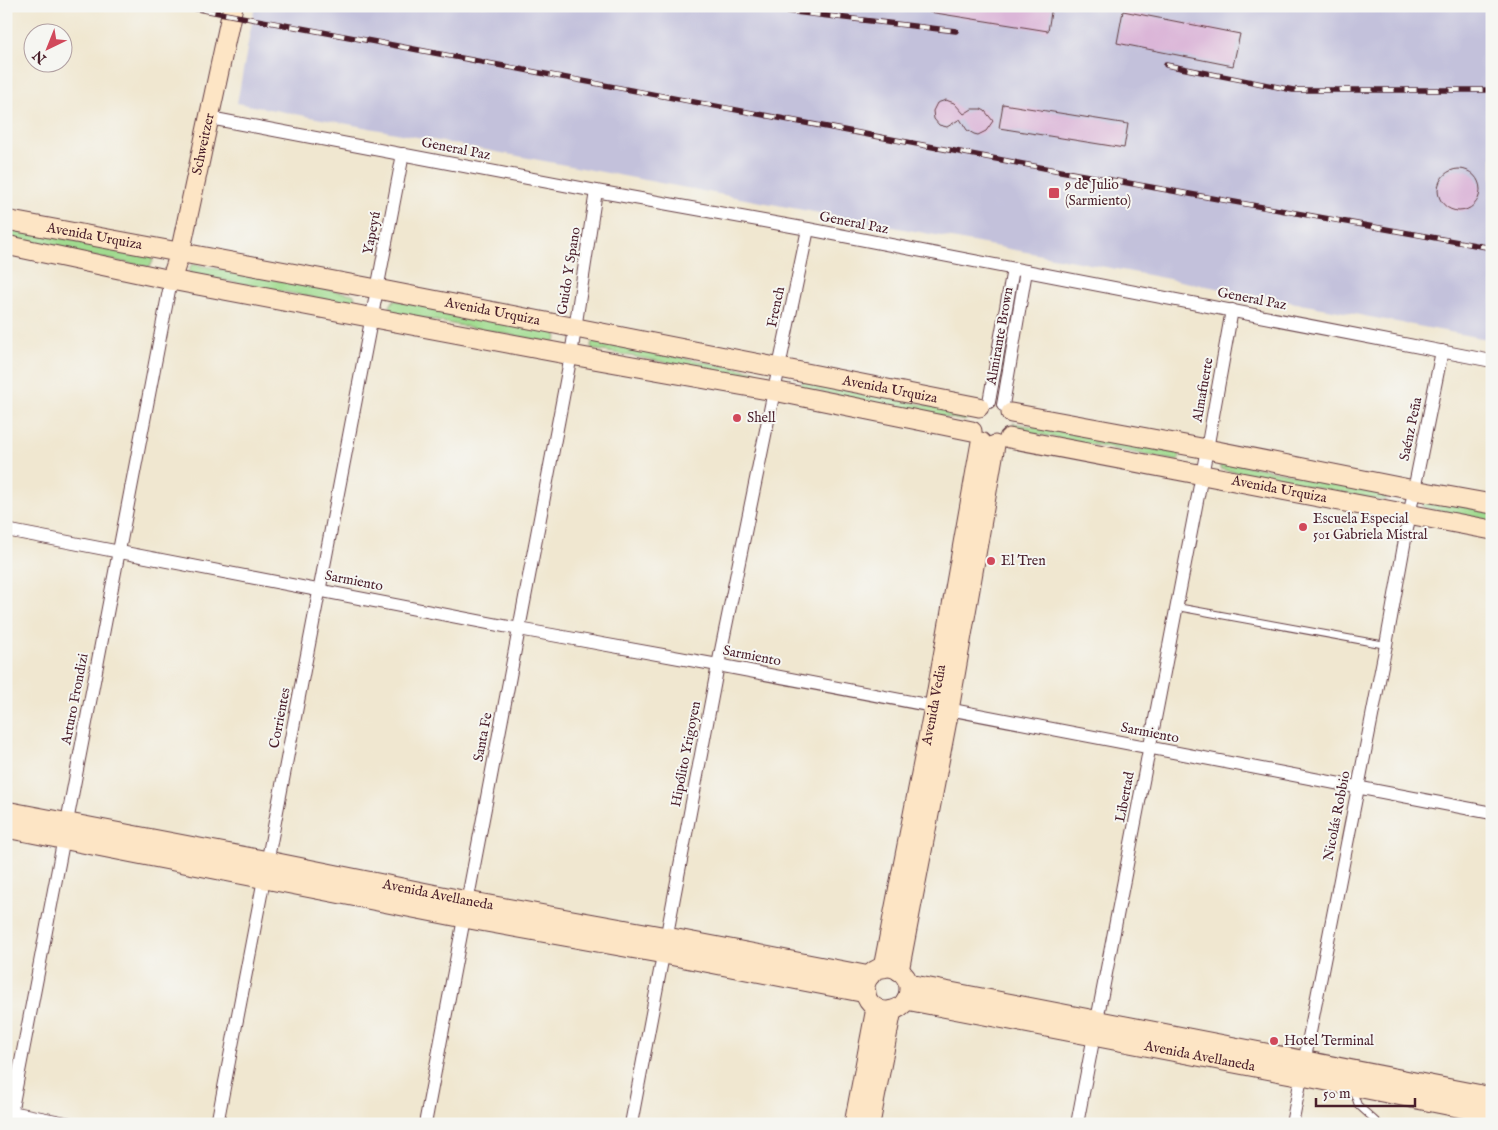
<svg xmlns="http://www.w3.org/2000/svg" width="1498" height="1130" viewBox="0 0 1498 1130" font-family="'IM FELL English',serif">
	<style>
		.industrial { fill: #c3c1db }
		.green { fill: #a0db8f; stroke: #757d5d }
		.building { fill: #dbb6d8 }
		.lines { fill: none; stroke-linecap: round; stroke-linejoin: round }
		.lane-casing { stroke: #633d44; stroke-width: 8 }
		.street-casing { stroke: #633d44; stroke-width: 14 }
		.secondary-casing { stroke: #633d44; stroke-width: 21 }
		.lane { stroke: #fff; stroke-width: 6 }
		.street { stroke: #fff; stroke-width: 12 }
		.secondary { stroke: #fde5c5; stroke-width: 19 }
		.rail-casing { stroke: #4a1f2b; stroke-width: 5.5 }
		.rail { stroke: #f6f6f2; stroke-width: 4; stroke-dasharray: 11; stroke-linecap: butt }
		.poi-dot { fill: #d1495b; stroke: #f6f6f2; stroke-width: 2 }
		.labels { text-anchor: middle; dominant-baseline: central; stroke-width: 4; stroke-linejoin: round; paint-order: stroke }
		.street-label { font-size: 14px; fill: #4a1f2b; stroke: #f6f6f2 }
		.poi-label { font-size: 14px; fill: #4a1f2b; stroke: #f6f6f2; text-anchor: start }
	</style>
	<rect width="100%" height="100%" fill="#f6f6f2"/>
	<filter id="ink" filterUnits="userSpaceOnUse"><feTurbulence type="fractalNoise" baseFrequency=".02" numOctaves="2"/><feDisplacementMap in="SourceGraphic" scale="10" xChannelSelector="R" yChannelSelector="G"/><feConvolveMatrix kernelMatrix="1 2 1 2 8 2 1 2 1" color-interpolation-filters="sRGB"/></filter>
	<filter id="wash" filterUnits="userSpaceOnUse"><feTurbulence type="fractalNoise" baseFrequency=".0096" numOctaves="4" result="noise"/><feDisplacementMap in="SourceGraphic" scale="20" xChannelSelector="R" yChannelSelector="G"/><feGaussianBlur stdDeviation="1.12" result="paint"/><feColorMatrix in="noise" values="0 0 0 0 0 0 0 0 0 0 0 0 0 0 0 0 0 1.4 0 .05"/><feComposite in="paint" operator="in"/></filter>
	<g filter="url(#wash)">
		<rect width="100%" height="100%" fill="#f0e7d0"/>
		<path class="industrial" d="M255,6H1492V340L237,103Z"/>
		<g class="green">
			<path d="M6,226L151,255L153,262L149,267L6,240Z"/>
			<path d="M192,264L352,294L354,295L355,301L353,305L190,274L189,270Z"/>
			<path d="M1015,283L1018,284L1000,387L997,386Z"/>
			<path d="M394,300L555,331L557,338L553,343L394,313L390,306Z"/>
			<path d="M593,340L757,372V379L592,349L591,345Z"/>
			<path d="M802,381L967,413V417L965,421L801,388Z"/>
			<path d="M1013,423L1179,452L1180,457L1177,461L1015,430Z"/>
			<path d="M1223,461L1384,492L1386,496L1385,501L1220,469V464Z"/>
			<path d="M1424,500L1492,510V524L1423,507Z"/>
		</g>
		<g id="blocks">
			<g class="building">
				<path d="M930,6H1052L1048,31L929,12Z"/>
				<path d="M1123,11L1240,34L1233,66L1117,43Z"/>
				<path d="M946,100L954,103L964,114L972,109H981L985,111L993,121L986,131L978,135L974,134L967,130L960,119L947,127L939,125L934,119L933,111L937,103Z"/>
				<path d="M1003,104L1128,124L1124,148L999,128Z"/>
				<circle cx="1459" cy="190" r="21"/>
			</g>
		</g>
	</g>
	<g filter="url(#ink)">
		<use href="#blocks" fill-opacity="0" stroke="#633d44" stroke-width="1"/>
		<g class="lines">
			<defs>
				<g id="lane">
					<path d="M1177,607L1386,645"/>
					<path d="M1352,1088L1358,1105L1379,1124"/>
				</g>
				<g id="street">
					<path d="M210,118L596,191L808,229L1492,361"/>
					<path d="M989,402L1013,269"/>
					<path d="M1003,405L1026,271"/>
					<path d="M6,530L519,629L718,665L1492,813"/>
					<path d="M6,1111L71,1124"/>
					<path d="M9,1124L171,280"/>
					<path d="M217,1124L403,154"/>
					<path d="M425,1124L571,355L596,191"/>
					<path d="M631,1124L718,665L774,391L808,229"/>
					<path d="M1077,1124L1207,449L1232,310"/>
					<path d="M1292,1124L1386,645L1414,490L1442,351"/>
				</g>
				<g id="secondary">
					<path id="s1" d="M6,220L377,289L979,407"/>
					<path d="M6,245L171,280L571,355L774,391L972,431"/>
					<path id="s2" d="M171,280L180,253L233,6"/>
					<path d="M1011,413L1207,449L1414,490L1492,504"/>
					<path id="s3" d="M1009,438L1492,530"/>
					<path id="s4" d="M6,811L268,861L467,901L667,937L870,976"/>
					<path d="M6,828L464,918L664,954L866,993"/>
					<circle cx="887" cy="989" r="22"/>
					<path id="s5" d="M883,968L934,707L981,442"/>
					<path d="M899,971L949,710L995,445"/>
					<path d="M909,984L1492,1097"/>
					<path id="s6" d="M906,1000L1302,1076L1492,1114"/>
					<path d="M854,1124L876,1008"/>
					<path d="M870,1124L892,1010"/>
				</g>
			</defs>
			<use href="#lane" class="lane-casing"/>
			<use href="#street" class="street-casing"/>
			<use href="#secondary" class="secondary-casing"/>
			<use href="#lane" class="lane"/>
			<use href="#street" class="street"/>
			<use href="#secondary" class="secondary"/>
			<defs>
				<g id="rail">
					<path d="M182,6L387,44L1055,170L1492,248"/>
					<path d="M743,6L956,31"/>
					<path d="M1166,65L1293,90H1492"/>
				</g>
			</defs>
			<use href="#rail" class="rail-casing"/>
			<use href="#rail" class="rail"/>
		</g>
	</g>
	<g class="poi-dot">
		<rect x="1048" y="187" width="12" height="12" rx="2.5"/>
		<circle cx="737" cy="418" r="5"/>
		<circle cx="1303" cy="527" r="5"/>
		<circle cx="991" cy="561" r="5"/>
		<circle cx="1274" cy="1041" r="5"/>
	</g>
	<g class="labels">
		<g class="street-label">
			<text stroke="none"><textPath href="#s2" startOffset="140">Schweitzer</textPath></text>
			<text transform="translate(456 149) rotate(11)">General Paz</text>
			<text transform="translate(854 223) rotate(11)">General Paz</text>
			<text transform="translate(372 233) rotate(-79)">Yapeyú</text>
			<text stroke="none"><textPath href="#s1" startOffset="90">Avenida Urquiza</textPath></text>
			<text transform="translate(569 271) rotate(-81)">Guido Y Spano</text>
			<text transform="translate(1252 299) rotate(11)">General Paz</text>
			<text transform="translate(776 307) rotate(-78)">French</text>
			<text stroke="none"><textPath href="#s1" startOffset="495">Avenida Urquiza</textPath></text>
			<text transform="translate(1000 336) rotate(-80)">Almirante Brown</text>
			<text stroke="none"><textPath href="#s1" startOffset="900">Avenida Urquiza</textPath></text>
			<text transform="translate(1203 390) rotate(-80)">Almafuerte</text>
			<text transform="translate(1411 429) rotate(-78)">Saénz Peña</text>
			<text stroke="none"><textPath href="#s3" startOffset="275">Avenida Urquiza</textPath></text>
			<text transform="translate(354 581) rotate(11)">Sarmiento</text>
			<text transform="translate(752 656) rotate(11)">Sarmiento</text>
			<text transform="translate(75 699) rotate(-79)">Arturo Frondizi</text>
			<text stroke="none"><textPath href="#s5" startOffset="268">Avenida Vedia</textPath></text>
			<text transform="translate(280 718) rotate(-79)">Corrientes</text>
			<text transform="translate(1150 733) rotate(11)">Sarmiento</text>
			<text transform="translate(483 737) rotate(-79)">Santa Fe</text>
			<text transform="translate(686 754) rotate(-79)">Hipólito Yrigoyen</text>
			<text transform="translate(1125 797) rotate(-79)">Libertad</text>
			<text transform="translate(1337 816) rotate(-79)">Nicolás Robbio</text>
			<text stroke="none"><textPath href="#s4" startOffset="440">Avenida Avellaneda</textPath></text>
			<text stroke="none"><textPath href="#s6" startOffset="299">Avenida Avellaneda</textPath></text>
		</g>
		<g class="poi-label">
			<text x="1065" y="185">9 de Julio<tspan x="1065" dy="16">(Sarmiento)</tspan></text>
			<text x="747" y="418">Shell</text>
			<text x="1313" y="519">Escuela Especial<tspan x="1313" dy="16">501 Gabriela Mistral</tspan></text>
			<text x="1001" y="561">El Tren</text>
			<text x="1284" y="1041">Hotel Terminal</text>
		</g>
	</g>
	<rect width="1498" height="1130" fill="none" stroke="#f6f6f2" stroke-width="25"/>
	<g transform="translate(48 48) rotate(223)"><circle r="24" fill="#f6f6f2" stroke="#b1a0a2"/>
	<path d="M0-4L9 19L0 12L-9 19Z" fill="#d1495b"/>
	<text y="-8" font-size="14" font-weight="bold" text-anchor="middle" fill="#4a1f2b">N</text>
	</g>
	<path d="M1316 1098v8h99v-8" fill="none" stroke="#4a1f2b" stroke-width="2.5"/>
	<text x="1323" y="1098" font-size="15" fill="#4a1f2b" stroke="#f6f6f2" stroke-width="4" paint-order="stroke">50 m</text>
</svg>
